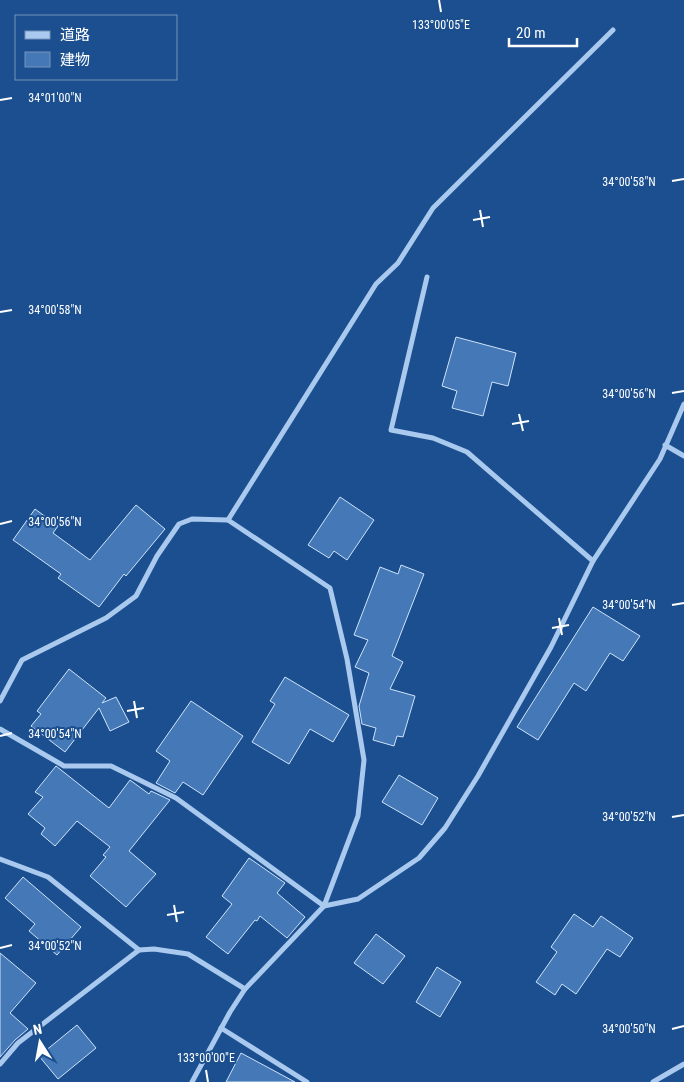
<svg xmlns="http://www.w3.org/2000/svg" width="684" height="1082" viewBox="0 0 684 1082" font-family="'Roboto Condensed','Noto Sans JP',sans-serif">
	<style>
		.building { fill: #4478b7; stroke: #cfe3fa }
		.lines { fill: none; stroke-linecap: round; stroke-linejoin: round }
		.minor { stroke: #a9c9ee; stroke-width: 5 }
		.ticks { fill: none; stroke: #fff; stroke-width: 2 }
		.ticks-label { font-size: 12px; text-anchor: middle; fill: #fff; stroke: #1b4f8f; stroke-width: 4; stroke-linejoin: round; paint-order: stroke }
	</style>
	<rect width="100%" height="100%" fill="#1b4f8f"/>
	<g class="building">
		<path d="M456,337L516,353L508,386L492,382L483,416L452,408L457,391L442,386Z"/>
		<path d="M340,497L374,520L347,560L334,551L329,558L308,545Z"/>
		<path d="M136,505L165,529L126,576L124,574L99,607L58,578L61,574L13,540L35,509L58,526L53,533L90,560Z"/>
		<path d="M401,565L424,574L392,656L403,662L390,689L415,696L403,737L397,736L394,746L373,740L376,728L362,724L359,706L369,673L355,667L368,640L354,635L380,567L398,574Z"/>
		<path d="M593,607L640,636L623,661L610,653L586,691L574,683L538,740L517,727Z"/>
		<path d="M69,669L106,698L102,703L116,697L129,722L110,731L99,708L65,752L31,726L41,714L37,711Z"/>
		<path d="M285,677L349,715L333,742L310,729L289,764L252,742L275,704L270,701Z"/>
		<path d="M191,701L243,736L203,795L183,782L175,793L156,783L170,761L156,751Z"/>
		<path d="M56,766L109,808L130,780L149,794L151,791L170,800L129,851L156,874L126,907L90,876L106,857L103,855L110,847L77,821L55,846L41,834L45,828L28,814L43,797L35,792Z"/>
		<path d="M399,775L438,798L422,825L382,802Z"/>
		<path d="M249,858L285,883L277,893L305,917L287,938L260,916L257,921L255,920L228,954L206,937L232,904L222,896Z"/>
		<path d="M23,877L81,927L57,955L29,931L35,924L5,898Z"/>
		<path d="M574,914L593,927L601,916L633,938L620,957L607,949L576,994L562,984L555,995L536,982L557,952L551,947Z"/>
		<path d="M376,934L405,956L383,984L354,963Z"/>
		<path d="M0,953L36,983L10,1013L28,1029L15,1040L0,1057Z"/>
		<path d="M437,967L461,982L440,1017L416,1002Z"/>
		<path d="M77,1025L96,1048L58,1079L39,1056Z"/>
		<path d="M241,1053L295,1082H226Z"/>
	</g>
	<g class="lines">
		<g class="minor">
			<path d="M427,277L391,430L433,438L467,452L593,561"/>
			<path d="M665,445L684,456"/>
			<path d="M0,701L22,660L106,618L136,596L157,556L179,524L192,519L228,520"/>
			<path d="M0,729L64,766H111L176,798L324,906L358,899L419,858L445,828L478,776L551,647L593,561L660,459L684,404"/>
			<path d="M0,859L48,877L139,950"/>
			<path d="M221,1028L307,1082"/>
			<path d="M0,1064L18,1043L139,950L154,949L188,954L245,989"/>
			<path d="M192,1082L230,1012L245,989L324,906L358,816L364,760L347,659L330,588L228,520L376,284L398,263L433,208L613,30"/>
			<path d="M653,1082L684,1064"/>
		</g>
	</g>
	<path class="ticks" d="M439,0L441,12M0,100L12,98M672,181L684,179M480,210L483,227M473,220L490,217M0,312L12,310M672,393L684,391M519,414L523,431M512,424L529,421M0,524L12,521M672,605L684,603M559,618L562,635M552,628L569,625M134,701L137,718M127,711L144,708M0,736L12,733M672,817L684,815M174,905L177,922M167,915L184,912M0,948L12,945M672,1029L684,1026M206,1070L208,1082"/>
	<g class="ticks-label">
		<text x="441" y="29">133°00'05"E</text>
		<text x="55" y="102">34°01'00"N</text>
		<text x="629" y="186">34°00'58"N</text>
		<text x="55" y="314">34°00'58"N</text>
		<text x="629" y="398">34°00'56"N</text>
		<text x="55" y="526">34°00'56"N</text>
		<text x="629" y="609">34°00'54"N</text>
		<text x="55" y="738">34°00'54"N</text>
		<text x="629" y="821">34°00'52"N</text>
		<text x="55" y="950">34°00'52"N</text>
		<text x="629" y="1033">34°00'50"N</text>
		<text x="206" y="1062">133°00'00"E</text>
	</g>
	<rect x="15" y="15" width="162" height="65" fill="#1b4f8f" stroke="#7695bc"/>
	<rect x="25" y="31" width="25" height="8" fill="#a9c9ee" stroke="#7695bc"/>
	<text x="60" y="40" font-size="15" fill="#ffffff">道路</text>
	<rect x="25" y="52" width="25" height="15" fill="#4478b7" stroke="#7695bc"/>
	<text x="60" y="65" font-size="15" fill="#ffffff">建物</text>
	<g transform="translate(40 1042) rotate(349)" stroke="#1b4f8f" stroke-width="4" paint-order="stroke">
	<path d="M0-4L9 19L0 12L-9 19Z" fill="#ffffff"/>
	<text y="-8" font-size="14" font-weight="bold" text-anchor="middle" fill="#ffffff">N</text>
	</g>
	<path d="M509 38v8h68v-8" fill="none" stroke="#ffffff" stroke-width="2.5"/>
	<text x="516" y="38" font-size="15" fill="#ffffff" stroke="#1b4f8f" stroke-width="4" paint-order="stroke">20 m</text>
</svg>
